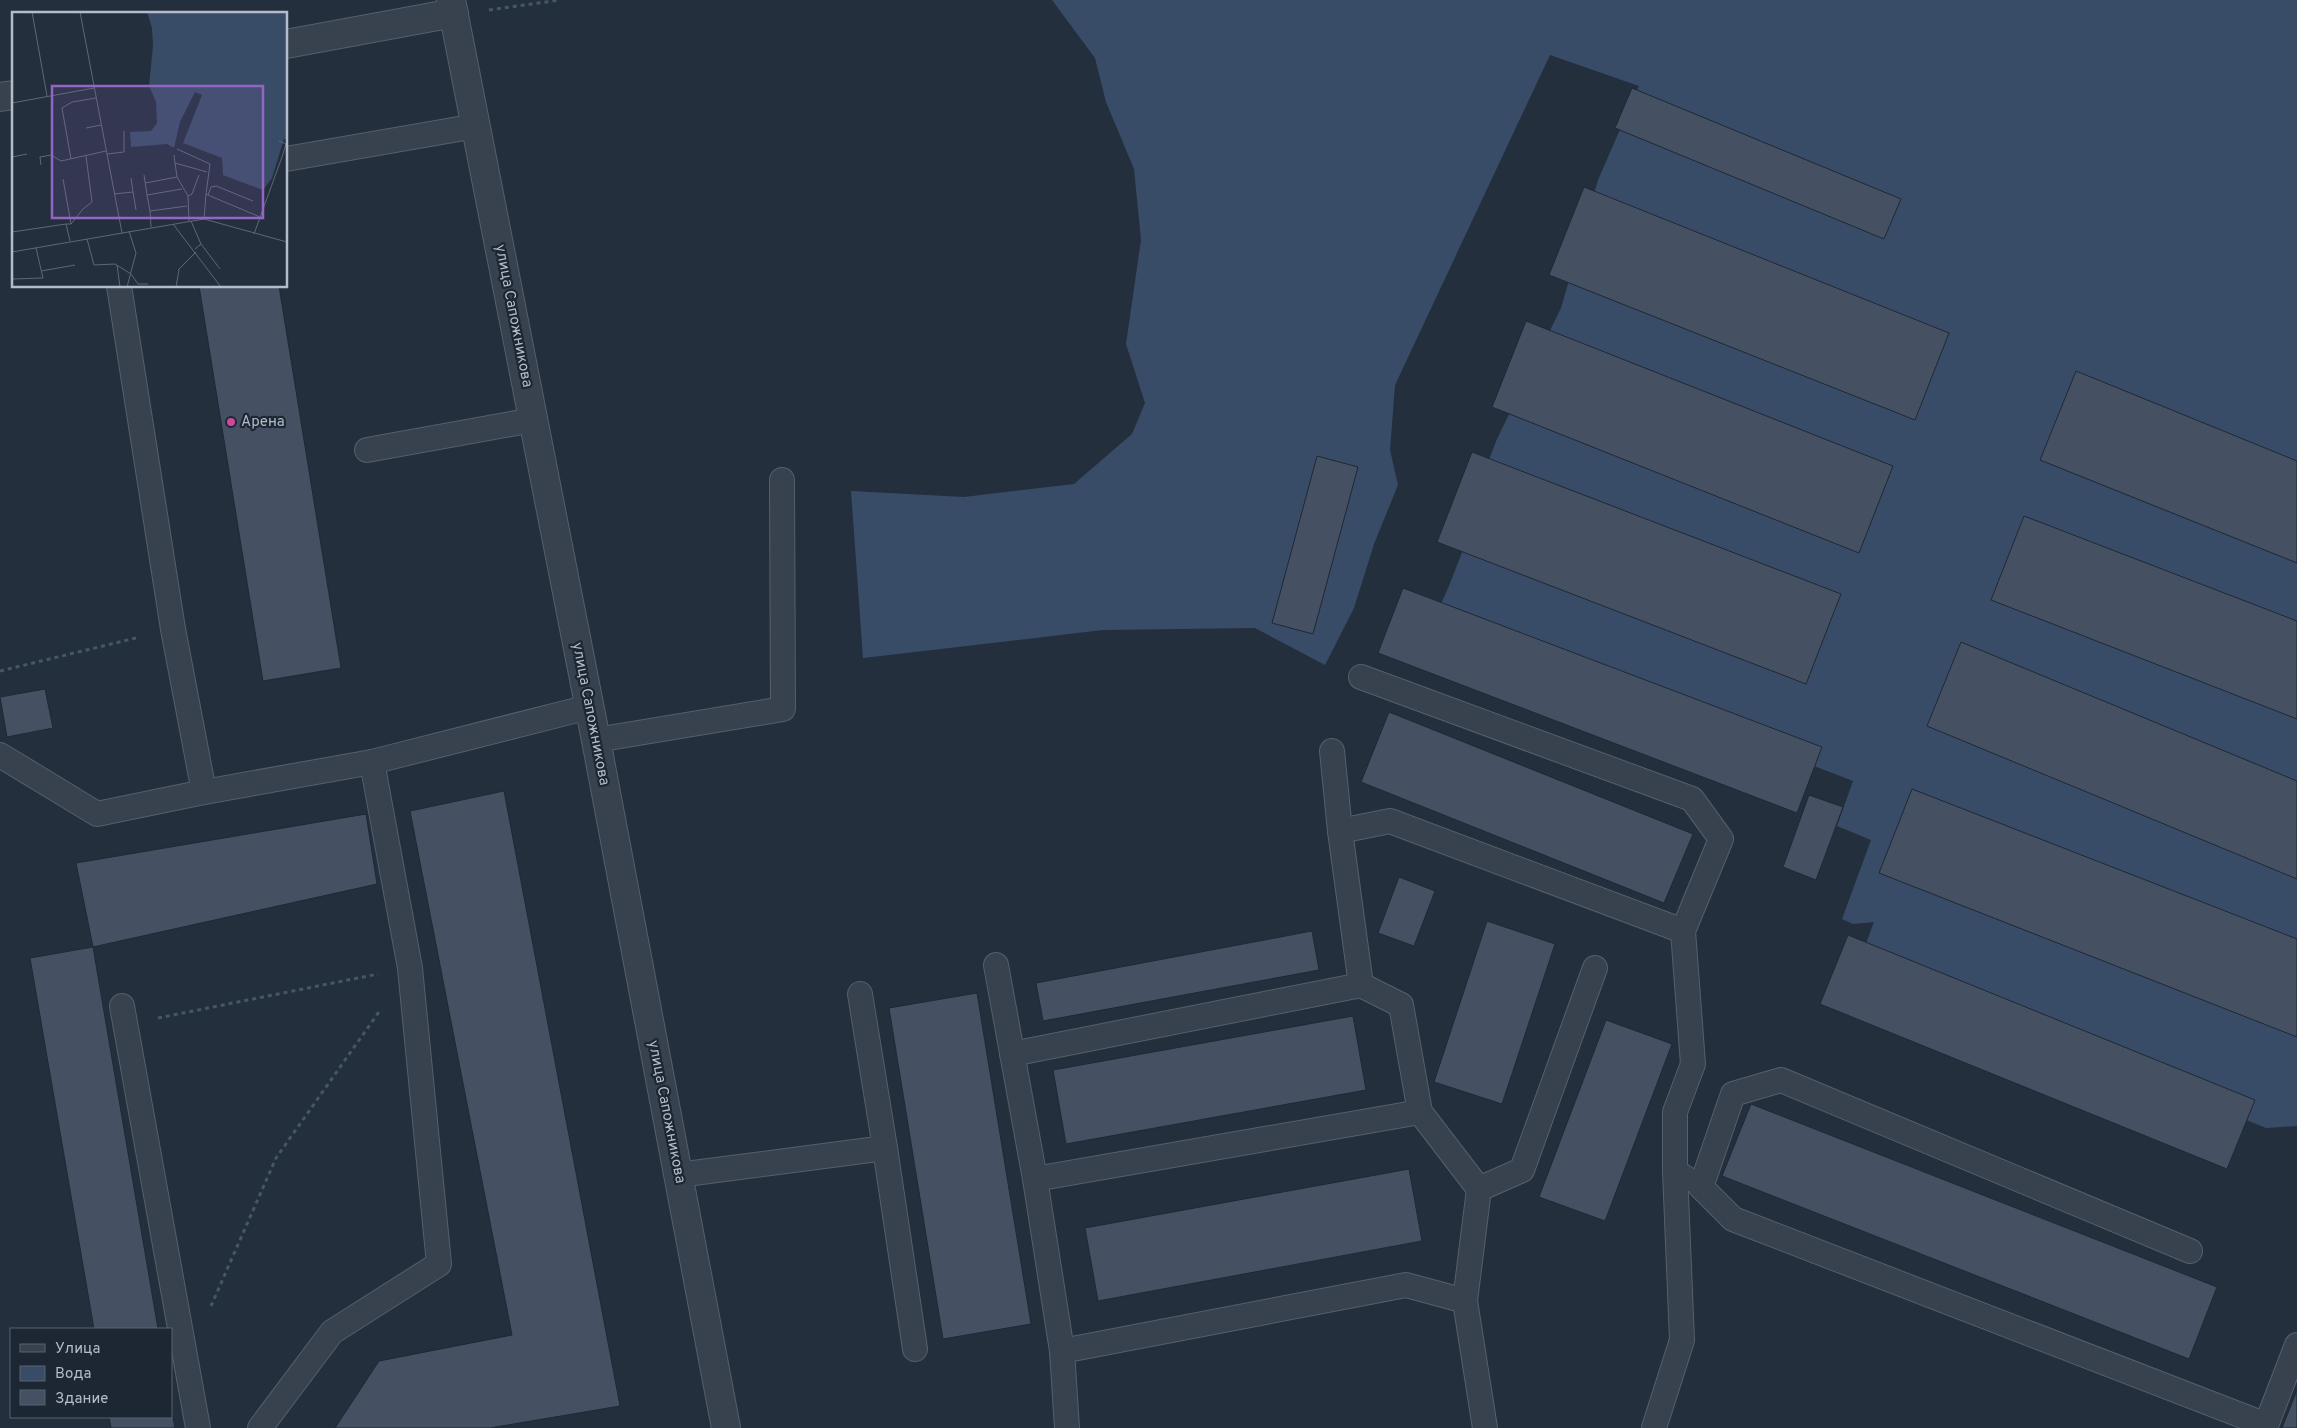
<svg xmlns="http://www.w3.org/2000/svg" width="2297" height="1428" viewBox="0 0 2297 1428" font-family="Overpass,sans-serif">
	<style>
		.water { fill: #394c67 }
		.building { fill: #455162; stroke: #1f2835 }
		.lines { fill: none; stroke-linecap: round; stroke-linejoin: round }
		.lane-casing { stroke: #565f6c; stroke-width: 26 }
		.street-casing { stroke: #565f6c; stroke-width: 30 }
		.path { stroke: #44595c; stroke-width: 3; stroke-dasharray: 4 4; stroke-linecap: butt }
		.lane { stroke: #38414e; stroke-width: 24 }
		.street { stroke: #38414e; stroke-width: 28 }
		.hotel-dot { fill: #d1479c; stroke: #1d2633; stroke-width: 2 }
		.labels { text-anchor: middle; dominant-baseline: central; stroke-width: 4.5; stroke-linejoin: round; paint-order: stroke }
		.street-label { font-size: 15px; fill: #b4bcc9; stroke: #1d2633 }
		.poi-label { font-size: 15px; fill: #b4bcc9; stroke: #1d2633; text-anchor: start }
		.inset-road { fill: none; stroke: #5e6776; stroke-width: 1 }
		.view { fill: #9266c3; fill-opacity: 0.15; stroke: #9266c3; stroke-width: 2.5 }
		.inset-edge { fill: none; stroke: #b4bcc9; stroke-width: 2.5 }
	</style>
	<rect width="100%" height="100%" fill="#242f3e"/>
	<path class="water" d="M1052,0H2297V1126L2266,1128L1859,963L1874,922L1853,924L1842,919L1871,840L1837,826L1853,781L1430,618L1439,608L1449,586L1490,480L1488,462L1497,439L1561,308L1598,180L1639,86L1550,55L1395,385L1390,450L1398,485L1374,544L1354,608L1325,665L1255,628L1103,630L863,658L851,491L964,497L1074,484L1132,434L1145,403L1126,344L1141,240L1134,169L1106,102L1095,58Z"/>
	<g class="building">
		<path d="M1632,88L1901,199L1884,239L1615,128Z"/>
		<path d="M1584,187L1949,333L1915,420L1549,275Z"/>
		<path d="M199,286H279L341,668L263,681Z"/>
		<path d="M1526,321L1893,466L1859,553L1492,407Z"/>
		<path d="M2076,371L2297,461V563L2040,460Z"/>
		<path d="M1472,452L1841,594L1806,684L1437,542Z"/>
		<path d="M1317,456L1358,467L1313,634L1272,623Z"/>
		<path d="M2024,516L2297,621V719L1991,600Z"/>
		<path d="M1403,588L1822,747L1797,813L1378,653Z"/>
		<path d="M1961,642L2297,781V879L1927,726Z"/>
		<path d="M45,689L53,728L7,737L0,697Z"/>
		<path d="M1389,712L1693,834L1664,903L1361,782Z"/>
		<path d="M1912,789L2297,939V1037L1879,873Z"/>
		<path d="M504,791L620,1406L490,1428H335L379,1361L512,1335L410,811Z"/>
		<path d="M1809,795L1843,807L1816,880L1783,867Z"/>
		<path d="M366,814L377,884L93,947L76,863Z"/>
		<path d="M1399,877L1435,891L1414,946L1378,933Z"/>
		<path d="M1487,921L1555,944L1502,1104L1434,1082Z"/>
		<path d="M1312,931L1319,970L1043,1021L1036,983Z"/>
		<path d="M1848,935L2255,1100L2227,1169L1820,1004Z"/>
		<path d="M93,947L158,1329H94L30,958Z"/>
		<path d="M977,993L1031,1324L943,1339L889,1008Z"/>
		<path d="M1353,1016L1366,1090L1066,1144L1053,1070Z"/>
		<path d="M1606,1020L1672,1044L1605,1221L1539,1197Z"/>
		<path d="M1751,1104L2217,1287L2189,1359L1722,1176Z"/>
		<path d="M1409,1169L1422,1241L1098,1301L1085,1228Z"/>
		<path d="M2297,1390V1428H2282Z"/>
		<path d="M171,1407L175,1428H111L109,1417H171Z"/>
	</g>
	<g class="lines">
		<defs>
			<g id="lane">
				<path d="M286,159L476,126"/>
				<path d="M119,286L173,629L204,792"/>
				<path d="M367,450L533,420"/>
				<path d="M1361,677L1692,799L1721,839L1683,931L1693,1064L1675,1112V1171"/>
				<path d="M596,740L783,709L782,480"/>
				<path d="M1332,751L1340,831L1390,821L1683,931"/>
				<path d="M0,755L97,814L204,792L372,762L589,707"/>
				<path d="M1340,831L1361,985L1401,1005L1420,1112L1479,1189L1522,1170L1595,968"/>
				<path d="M996,965L1035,1179"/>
				<path d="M122,1006L198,1428"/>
				<path d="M1012,1054L1361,985"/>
				<path d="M885,1148L915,1349"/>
				<path d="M678,1175L885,1148L860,994"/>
				<path d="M1479,1189L1465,1301L1485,1428"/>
				<path d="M2190,1251L1781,1080L1733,1094L1701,1187L1733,1219L2266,1425"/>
				<path d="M1062,1351L1035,1179L1420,1112"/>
				<path d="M260,1428L332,1332L439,1264L410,968L372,762"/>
				<path d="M1067,1428L1062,1351L1406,1285L1465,1301"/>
				<path d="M1654,1428L1682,1340L1675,1171L1687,1179"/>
				<path d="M2265,1428L2297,1345"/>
			</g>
			<g id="street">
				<path d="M451,0L596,740L726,1428"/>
				<path d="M286,44L454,13"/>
				<path d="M0,97L14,95"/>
			</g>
		</defs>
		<use href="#lane" class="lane-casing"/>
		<use href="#street" class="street-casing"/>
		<g class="path">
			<path d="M489,10L560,0"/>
			<path d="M0,671L140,637"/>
			<path d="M158,1018L378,974"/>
			<path d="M211,1306L276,1158L381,1009"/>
		</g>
		<use href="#lane" class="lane"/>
		<use href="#street" class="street"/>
	</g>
	<circle class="hotel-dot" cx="231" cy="422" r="5"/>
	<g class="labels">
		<g class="street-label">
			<text transform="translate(513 316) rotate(79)">улица Сапожникова</text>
			<text transform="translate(590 714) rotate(79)">улица Сапожникова</text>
			<text transform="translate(666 1112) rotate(79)">улица Сапожникова</text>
		</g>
		<g class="poi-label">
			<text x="241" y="422">Арена</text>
		</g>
	</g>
	<g transform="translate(12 12)">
		<rect width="275" height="275" fill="#242f3e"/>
		<path d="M135,0H275V128L272,127L260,166L251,178L211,163L210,146L171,131L190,83L183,80L168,110L162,136L155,132L119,135L118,120L139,119L145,111L144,90L137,74L141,34L140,16Z" fill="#394c67"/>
		<path class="inset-road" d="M20,0L35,84M68,0L110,221M0,91L82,76M74,116L89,113M165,137L198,152L194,182M95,142L112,140V119M162,143L163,151L195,160M0,145L15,142M59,147L50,96L60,90L84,86M163,151L165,165L176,184L180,182L187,163M29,153L28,145L39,143L49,149L94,139M132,163L135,183M51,167L59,212M133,171L165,165M121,180L124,198M102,182L121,180L119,166M176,184L177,209M241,189L204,174L199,175L196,183L248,205M138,199L135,183L170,177M192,207L194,182L196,183M179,209L189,232L183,237M161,212L209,275M139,215L138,199L175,194M0,220L54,212M242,222L270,145L274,132L267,129M75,227L82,253L103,252L119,262L126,272H136M58,229L54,212H59L71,197L80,190L74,144M189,232L208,257M0,240L192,207L275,230M105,253L108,275M166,258L184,240M29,259L63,253M0,267L31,266L24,236M115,275L124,241L117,219M164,275L167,258"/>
		<path class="view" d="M40,74H251V206H40Z"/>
		<rect width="275" height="275" class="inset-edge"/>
	</g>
	<rect x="10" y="1328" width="162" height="90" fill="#1d2633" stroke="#59626f"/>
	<rect x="20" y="1344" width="25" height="8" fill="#38414e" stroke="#59626f"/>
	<text x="55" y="1353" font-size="15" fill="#b4bcc9">Улица</text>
	<rect x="20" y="1366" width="25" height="15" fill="#394c67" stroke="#59626f"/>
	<text x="55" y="1378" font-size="15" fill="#b4bcc9">Вода</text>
	<rect x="20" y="1390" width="25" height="15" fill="#455162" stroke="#59626f"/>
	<text x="55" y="1403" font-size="15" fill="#b4bcc9">Здание</text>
</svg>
